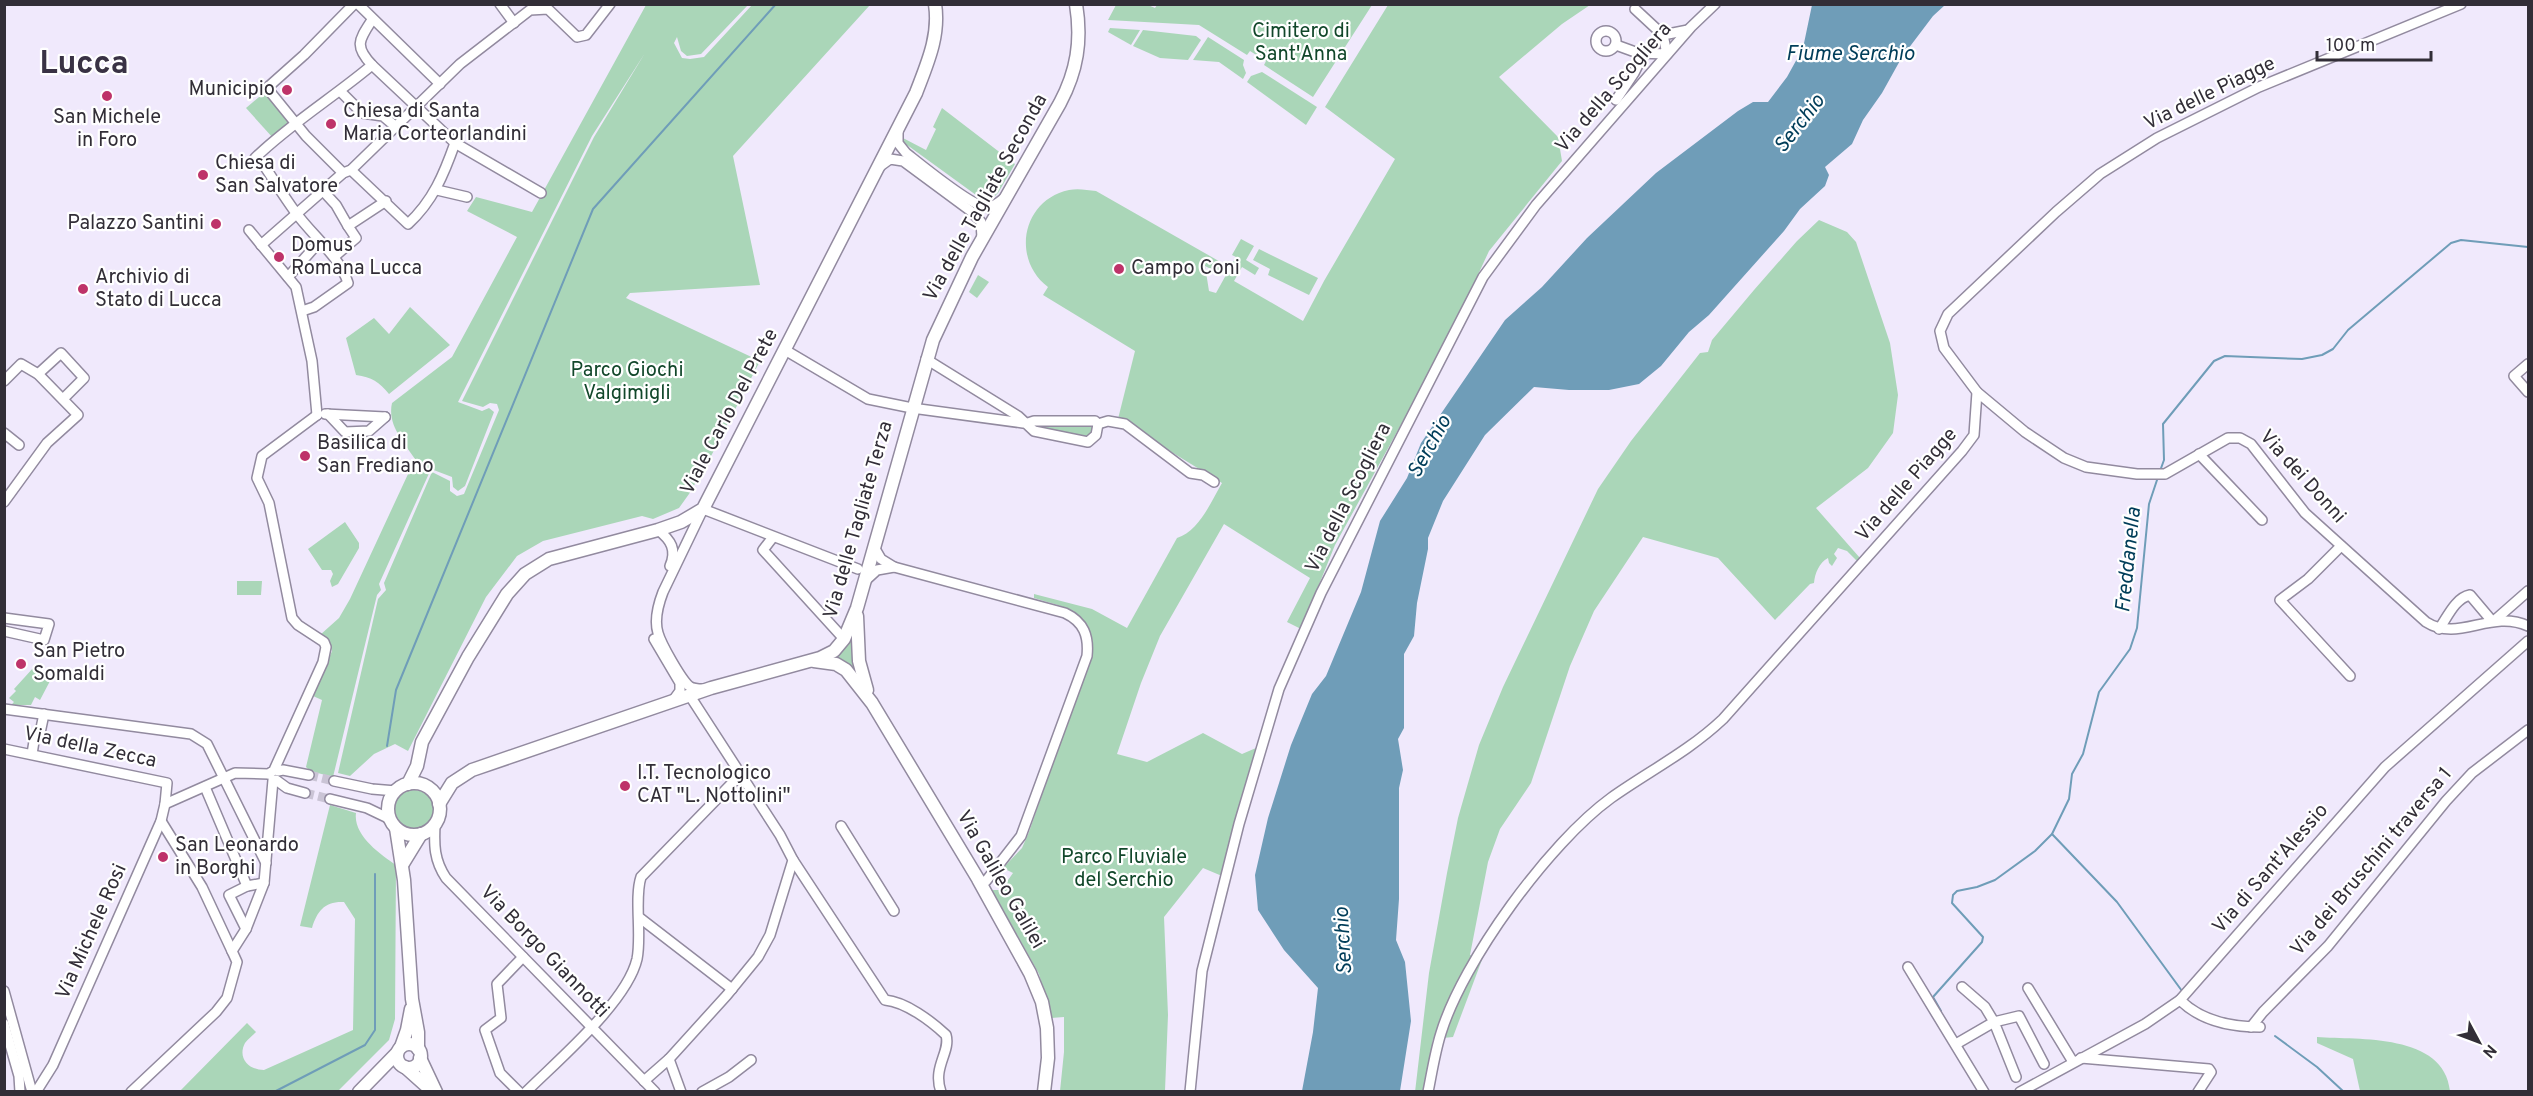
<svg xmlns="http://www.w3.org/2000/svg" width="2533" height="1096" viewBox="0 0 2533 1096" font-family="Overpass,sans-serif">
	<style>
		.green { fill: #aad6b8 }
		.water { fill: #6f9db8 }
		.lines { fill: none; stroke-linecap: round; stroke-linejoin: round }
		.stream { stroke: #6f9db8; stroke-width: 2 }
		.minor-tunnel { stroke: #cac4d5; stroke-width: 9; stroke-dasharray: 9 4.5; stroke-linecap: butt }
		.minor-casing { stroke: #928a9f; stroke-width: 12 }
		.major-casing { stroke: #928a9f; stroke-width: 15 }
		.minor { stroke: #fff; stroke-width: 9 }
		.major { stroke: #fff; stroke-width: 12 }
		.poi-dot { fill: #be3369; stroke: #fff; stroke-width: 2 }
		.labels { text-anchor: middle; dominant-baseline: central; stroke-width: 4.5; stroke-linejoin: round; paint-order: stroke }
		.park-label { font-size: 20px; fill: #11472a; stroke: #fff }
		.street-label { font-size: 20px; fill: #322e37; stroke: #fff }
		.poi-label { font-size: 20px; fill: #322e37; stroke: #fff; text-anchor: start }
		.water-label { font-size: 21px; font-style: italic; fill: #003d59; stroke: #fff }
		.town-label { font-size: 32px; font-weight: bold; fill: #393244; stroke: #fff }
	</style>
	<rect width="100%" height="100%" fill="#f0e9fc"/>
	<g class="green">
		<path d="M646,5H748L701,54L687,56L681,51L677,37L674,43L682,58L690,59L704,57L752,5H870L733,156L760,285L630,293L626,298L760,361L709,460L689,494L679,508L653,519L642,516L543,541L517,556L486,597L408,751L395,744L374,754L350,776L338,773L378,599L386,590L384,583L432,472L450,481V491L457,496L464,494L499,410L497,404L490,403L483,407L462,401L594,137L645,53L592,136L458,402L482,411L489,408L494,412L465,486L458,491L453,487L452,477L431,469L379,584L381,590L377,595L333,777L310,771L306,767L322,700L313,696L332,651L328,641L320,635L339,618L350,599L415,459C404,442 387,425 392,403L452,357L517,237L467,211L476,197L532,212Z"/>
		<path d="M1157,5V4L1372,5L1313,97L1264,65L1266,61L1250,51L1247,55L1199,25L1108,20L1116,5H1148L1155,8Z"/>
		<path d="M1388,5H1590L1562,24L1499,77L1558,137L1562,161L1489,251L1449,337L1335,545L1301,629L1287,622L1310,578L1224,524L1160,636L1141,683L1117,754L1147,762L1203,733L1242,754L1256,748L1222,876L1203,868L1164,917L1168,1015L1165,1091H1060L1064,1052V1017L1051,1018L1039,974L992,890H1001L1013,873L1003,868L1022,848L1029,832L1092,650C1091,609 1066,608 1034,598V594L1092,609L1127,628L1177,538C1199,531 1211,502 1222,483L1160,445L1125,419H1118L1135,351L1043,295L1048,287C1011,259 1022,200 1069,190C1078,188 1087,190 1096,191L1224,264L1219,273L1205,266L1209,291L1216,293L1236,257L1232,255L1241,239L1254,246L1246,260L1259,268L1255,275L1242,267L1234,281L1303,321L1324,281L1395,159L1325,107Z"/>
		<path d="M1110,28L1140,30L1131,45L1108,32Z"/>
		<path d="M1143,30L1196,36L1201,40L1188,60L1160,58L1133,46Z"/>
		<path d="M1208,37L1244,60L1243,65L1246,73L1243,79L1219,62L1193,60Z"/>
		<path d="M1262,72L1317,107L1306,125L1247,82L1251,76Z"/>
		<path d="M265,92L291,123L273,138L246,108Z"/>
		<path d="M942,108L1015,164L998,193L990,201L976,195L903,142L901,137L926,150L936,129L933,127Z"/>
		<path d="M1819,220L1847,232L1856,242L1890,343L1898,395L1893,433L1868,468L1816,508L1860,558L1857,561L1847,551L1838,548L1834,554L1837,558L1832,566L1829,563L1828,558C1819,563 1815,573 1814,583L1810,584L1775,620L1718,558L1643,537L1594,611L1570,666L1531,783L1500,829L1488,862L1470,955L1483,957L1453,1037L1433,1039L1425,1091L1415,1092L1429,973L1447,873L1458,818L1479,745L1503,687L1598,489L1631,441L1700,353L1708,352L1712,340L1754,290L1797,241Z"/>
		<path d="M1259,249L1318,278L1309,295L1268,275L1270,269L1253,260Z"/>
		<path d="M978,275L989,282L977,298L969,292Z"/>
		<path d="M410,307L450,345L389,394C379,382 372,377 356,375L346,338L374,318L389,334Z"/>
		<path d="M1034,423L1090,425L1093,428V434L1087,439L1035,429Z"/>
		<path d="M345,522L359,543V548L338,584L332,587L330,581L333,574L331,570H322L308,549Z"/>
		<path d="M237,581H262L261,595H237Z"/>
		<path d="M853,636L857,676L831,660Z"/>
		<path d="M34,667L50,681L40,700L35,697L31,705H11L14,702L9,698L16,691L14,689Z"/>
		<circle cx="414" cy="810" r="20"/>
		<path d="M330,805L356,813C353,835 380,854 396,865L395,1019L389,1040L338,1091L179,1092L247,1023L256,1032C253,1035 248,1039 245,1043C237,1058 249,1070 264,1070L353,1030L355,919L344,902C325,901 317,911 312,928L300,926Z"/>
		<path d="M2317,1037C2359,1040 2444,1033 2450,1091H2360L2353,1059L2317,1043Z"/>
	</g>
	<path class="water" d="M1812,5H1945L1933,16L1902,57L1882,93L1863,120L1852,144L1825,167L1829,175L1825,186L1800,209L1784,231L1709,315L1689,332L1661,366L1639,384L1609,390H1569L1534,387L1485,435L1443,501L1428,538V549L1417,603L1414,636L1404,654V728L1398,739L1403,770L1399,788V899L1396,940L1405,962L1411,1021L1400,1091H1302L1313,1032L1318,988L1284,950L1258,910L1255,875L1268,818L1291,745L1312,694L1326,676L1361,592L1380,521L1407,478L1421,443L1505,320L1542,287L1587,238L1656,173L1738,111L1753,102H1768L1787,77L1803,48Z"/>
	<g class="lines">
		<g class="stream">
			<path d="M2160,471L2164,460L2163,424L2214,361L2225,356L2302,359L2322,355L2333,349L2348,330L2451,243L2461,240L2528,247"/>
			<path d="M387,746L396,690L593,209L776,4"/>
			<path d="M2052,834L2117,902L2182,991"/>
			<path d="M1941,1011L1933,997L1982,942L1983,937L1952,903L1953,895L1957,891L1977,887L1995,880L2035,851L2052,834L2069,799L2072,774L2083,754L2099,692L2130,649L2137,628L2149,504L2158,477"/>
			<path d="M2275,1036L2317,1067L2344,1092"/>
			<path d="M274,1092L365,1045L375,1030V874"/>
		</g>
		<g class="minor-tunnel">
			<path d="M309,775L334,781"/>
			<path d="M305,793L330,799"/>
		</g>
		<defs>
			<g id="minor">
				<path d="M358,4L440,84"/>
				<path d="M500,4L514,23"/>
				<path d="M372,20C359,40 354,46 372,65L455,143L541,193"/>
				<circle cx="1606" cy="41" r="10"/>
				<path d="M1663,35L1688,30"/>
				<path d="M1616,45L1638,53L1667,54L1663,35L1635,9"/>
				<path d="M341,92L362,113L383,116L396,127"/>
				<path d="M1616,100L1634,73L1644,53"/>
				<path d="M898,131V143L906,153C920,164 971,206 986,207C992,208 998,203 1003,199"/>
				<path d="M879,167L890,159L903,161L972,212L981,222L982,238"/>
				<path d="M351,170L408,224C433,201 444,174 455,143"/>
				<path d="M343,173L306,136L267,88L304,55L354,4"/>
				<path d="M437,190L467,197"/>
				<path d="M324,192L336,205L348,226"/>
				<path d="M249,230L296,287L312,361L317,415"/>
				<path d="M261,245L343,173L351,170L460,64L530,10L548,9L577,37L586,35L610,4"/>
				<path d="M335,256L356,238L348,226L386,201"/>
				<path d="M288,277L319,242"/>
				<path d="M302,311L314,307L348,283C340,257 313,236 296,213C285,198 275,182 265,167L255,158C291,123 334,97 372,65"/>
				<path d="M785,350L868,399L912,408L1023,423"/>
				<path d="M926,359L1018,416L1034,431L1088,442L1096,435L1098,424"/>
				<path d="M2528,364L2514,376L2528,392"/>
				<path d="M38,374L61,353L84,378L63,399"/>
				<path d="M4,381L21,364L38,374L78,415L47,443L4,502"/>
				<path d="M1977,392L2025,432L2064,458L2086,467L2137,474H2165L2228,438H2240L2251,444L2305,513L2426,622C2459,643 2490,609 2528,626"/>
				<path d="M325,414L385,417"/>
				<path d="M328,414L345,432L369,431L385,417"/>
				<path d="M1028,423L1034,421H1095L1098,424L1108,421L1125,424L1190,473L1203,475L1214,482"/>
				<path d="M4,433L19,445"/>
				<path d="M2199,454L2262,520"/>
				<path d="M658,530C671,540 677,550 670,566"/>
				<path d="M773,537L763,550L844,639"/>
				<path d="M2341,546L2308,579L2280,600L2350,676"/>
				<path d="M874,547L881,559L894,567L1065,613C1084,622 1089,636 1087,656L1021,836L986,881"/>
				<path d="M865,581L877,570L894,567"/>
				<path d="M4,618L49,624L44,640L4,631"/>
				<path d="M2495,620L2528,591"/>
				<path d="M2439,629C2447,618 2455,598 2470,595L2492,621"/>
				<path d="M654,639L680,683V691L672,702"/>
				<path d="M703,689C698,689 693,689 689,686C681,679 661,644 658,633C654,620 658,605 663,592L703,509L858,569"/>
				<path d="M4,709L191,734L207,744L266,863"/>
				<path d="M4,749L167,783L165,804L161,821L53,1065L36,1092"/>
				<path d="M32,754L35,735L40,733L44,714"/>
				<path d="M278,771L283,770L309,775"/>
				<path d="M269,774L274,770L323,662L326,647L324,642L298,625L292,618L269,503L257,478L262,456L317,415"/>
				<path d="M276,780L287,788L305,793"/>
				<path d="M334,781L372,789L396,791"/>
				<path d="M205,787L247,886"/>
				<path d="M330,799L367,808L390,819"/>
				<path d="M165,804L235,773L269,774"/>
				<path d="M161,821L202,887L232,951"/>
				<path d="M435,825C434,845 434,860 446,878L655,1092"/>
				<path d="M841,826L894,911"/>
				<path d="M793,860L885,1000C906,1002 931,1021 946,1035C951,1052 932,1067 941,1092"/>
				<path d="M640,918L732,989"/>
				<path d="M246,929L229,895L247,886L264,883"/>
				<path d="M1908,967L1984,1092"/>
				<path d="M2028,988L2073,1062"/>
				<path d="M4,991L32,1092"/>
				<path d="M2180,1000C2201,1021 2231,1027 2260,1027"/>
				<path d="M4,1024L19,1076L20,1092"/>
				<path d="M2251,1027L2263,1012L2328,946L2446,801L2472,773L2528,730"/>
				<path d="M1956,1044L1994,1022L1985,1007L1962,987"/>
				<path d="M2081,1058L2209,1069L2211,1072L2198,1092"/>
				<path d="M669,1059L681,1092"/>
				<path d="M2016,1077L1994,1022L2019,1016L2044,1064"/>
				<path d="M644,1081L669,1059L727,995L758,957L770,935L793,860L780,835L690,696"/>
				<path d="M131,1092L216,1012L227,998L237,962L232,951L246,929L264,883L273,780"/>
				<path d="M519,1092L500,1073L485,1030L501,1018L497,984L523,957"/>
				<path d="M526,1092C558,1060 627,1002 637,959C642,935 634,898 641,877L741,774"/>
				<path d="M702,1092L729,1077L751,1060"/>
				<path d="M1190,1092L1202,971L1239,824L1279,689L1321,593L1483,277L1536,205L1691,27L1715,4"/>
				<path d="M1428,1092C1432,1072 1435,1052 1441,1033C1463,961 1549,843 1611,798C1649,771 1688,752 1723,719L1962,451L1974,435L1977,392L1944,348L1940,331L1948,314L2056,212L2100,174L2157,138L2259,87L2461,4"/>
				<path d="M2020,1092L2145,1024L2180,1000L2385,767L2528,641"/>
			</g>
			<g id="major">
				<path d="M857,616L859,661L867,690"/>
				<path d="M814,661L836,664L846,670L872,703L978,879L1030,973L1042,1002L1047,1028L1048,1058L1044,1092"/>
				<circle cx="414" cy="809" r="26"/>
				<path d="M408,784L417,766L422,742L468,657L507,594L525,574L549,559L658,530L681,522L703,509L916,93C927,64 940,36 935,4"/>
				<path d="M439,804L452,783L472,770L711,688L820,658L834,651L844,639L857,608L933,340L972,257L1060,103C1077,71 1082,41 1076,4"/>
				<path d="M396,828L404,880L412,999L418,1032V1049"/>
				<path d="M402,865L421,834"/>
				<circle cx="409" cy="1056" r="12"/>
				<path d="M401,1047L407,1030L411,1009"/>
				<path d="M420,1058L436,1092"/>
				<path d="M405,1067L433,1092"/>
				<path d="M359,1092L397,1053"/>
			</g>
		</defs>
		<use href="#minor" class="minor-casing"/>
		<use href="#major" class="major-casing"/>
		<use href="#minor" class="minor"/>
		<use href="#major" class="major"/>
	</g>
	<g class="poi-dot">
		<circle cx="287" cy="90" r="6"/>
		<circle cx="107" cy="96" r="6"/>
		<circle cx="331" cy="124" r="6"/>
		<circle cx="203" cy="175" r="6"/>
		<circle cx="216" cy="224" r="6"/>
		<circle cx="279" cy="257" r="6"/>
		<circle cx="1119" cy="269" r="6"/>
		<circle cx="83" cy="289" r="6"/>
		<circle cx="305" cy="456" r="6"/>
		<circle cx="21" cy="664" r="6"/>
		<circle cx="625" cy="786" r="6"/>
		<circle cx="163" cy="857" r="6"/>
	</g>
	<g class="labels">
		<g class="park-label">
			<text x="1301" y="32">Cimitero di<tspan x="1301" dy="23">Sant'Anna</tspan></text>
			<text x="627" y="371">Parco Giochi<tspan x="627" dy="23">Valgimigli</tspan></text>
			<text x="1124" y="858">Parco Fluviale<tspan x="1124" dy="23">del Serchio</tspan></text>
		</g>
		<g class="street-label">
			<text transform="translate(1614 88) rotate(-49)">Via della Scogliera</text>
			<text transform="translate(2210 94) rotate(-26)">Via delle Piagge</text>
			<text transform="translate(986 198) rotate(-61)">Via delle Tagliate Seconda</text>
			<text transform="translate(730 412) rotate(-62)">Viale Carlo Del Prete</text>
			<text transform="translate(2302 477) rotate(48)">Via dei Donni</text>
			<text transform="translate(1907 485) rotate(-49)">Via delle Piagge</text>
			<text transform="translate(1349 498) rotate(-63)">Via della Scogliera</text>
			<text transform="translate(859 520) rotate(-74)">Via delle Tagliate Terza</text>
			<text transform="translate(90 748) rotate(12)">Via della Zecca</text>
			<text transform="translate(2372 862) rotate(-50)">Via dei Bruschini traversa 1</text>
			<text transform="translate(2271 869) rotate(-49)">Via di Sant'Alessio</text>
			<text transform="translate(1000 880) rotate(60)">Via Galileo Galilei</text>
			<text transform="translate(92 932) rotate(-66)">Via Michele Rosi</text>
			<text transform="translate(544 952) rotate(46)">Via Borgo Giannotti</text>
		</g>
		<g class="poi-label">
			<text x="275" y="90" text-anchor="end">Municipio</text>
			<text x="343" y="112">Chiesa di Santa<tspan x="343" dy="23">Maria Corteorlandini</tspan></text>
			<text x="107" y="118" text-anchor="middle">San Michele<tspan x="107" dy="23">in Foro</tspan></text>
			<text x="215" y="164">Chiesa di<tspan x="215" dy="23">San Salvatore</tspan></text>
			<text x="204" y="224" text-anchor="end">Palazzo Santini</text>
			<text x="291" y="246">Domus<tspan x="291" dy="23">Romana Lucca</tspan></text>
			<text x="1131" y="269">Campo Coni</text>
			<text x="95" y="278">Archivio di<tspan x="95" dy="23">Stato di Lucca</tspan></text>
			<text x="317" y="444">Basilica di<tspan x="317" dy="23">San Frediano</tspan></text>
			<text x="33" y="652">San Pietro<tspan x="33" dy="23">Somaldi</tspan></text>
			<text x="637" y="774">I.T. Tecnologico<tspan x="637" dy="23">CAT "L. Nottolini"</tspan></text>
			<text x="175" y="846">San Leonardo<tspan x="175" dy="23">in Borghi</tspan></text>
		</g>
		<g class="water-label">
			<text x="1850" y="54">Fiume Serchio</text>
			<text transform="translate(1800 124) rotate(-52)">Serchio</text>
			<text transform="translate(1430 447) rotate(-61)">Serchio</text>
			<text transform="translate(2129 560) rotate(-84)">Freddanella</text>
			<text transform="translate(1344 941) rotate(-93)">Serchio</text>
		</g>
		<g class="town-label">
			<text x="84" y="65">Lucca</text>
		</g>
	</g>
	<rect width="2533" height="1096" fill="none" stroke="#322e37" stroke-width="12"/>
	<g transform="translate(2479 1042) rotate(131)" stroke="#ffffff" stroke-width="4.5" paint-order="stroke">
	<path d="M0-4.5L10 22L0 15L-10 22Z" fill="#322e37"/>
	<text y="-9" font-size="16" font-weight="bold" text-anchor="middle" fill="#322e37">N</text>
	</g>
	<path d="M2317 51v9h114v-9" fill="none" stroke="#322e37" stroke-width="3"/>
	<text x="2326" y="51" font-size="18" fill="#322e37" stroke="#ffffff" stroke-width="4.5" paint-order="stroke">100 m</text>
</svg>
